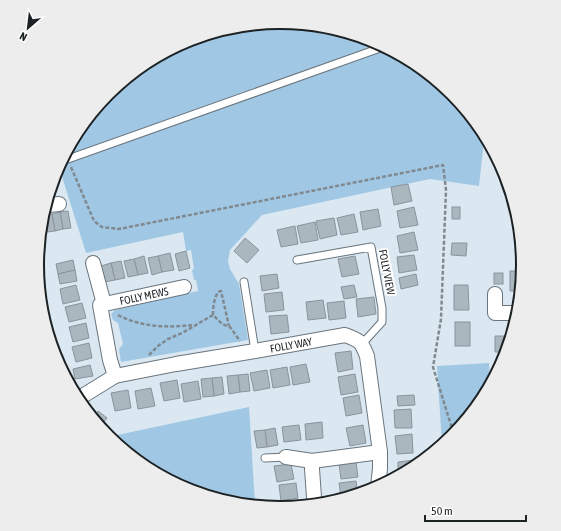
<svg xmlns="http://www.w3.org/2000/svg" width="561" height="531" viewBox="0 0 561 531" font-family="'Asap Condensed',sans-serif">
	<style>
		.green { fill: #a0c8e5 }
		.building { fill: #abb7bf; stroke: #89949d }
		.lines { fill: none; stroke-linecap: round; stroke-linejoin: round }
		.lane-casing { stroke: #6a757d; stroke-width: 9 }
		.street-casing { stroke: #6a757d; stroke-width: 16 }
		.path { stroke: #80898f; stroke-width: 2.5; stroke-dasharray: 4 2; stroke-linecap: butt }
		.lane { stroke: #fff; stroke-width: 7 }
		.street { stroke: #fff; stroke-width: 14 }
		.labels { text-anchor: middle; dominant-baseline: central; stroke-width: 4; stroke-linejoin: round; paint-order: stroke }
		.street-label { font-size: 11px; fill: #1c2124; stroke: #fff }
		.rim { fill: none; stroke: #1c2124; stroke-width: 2 }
	</style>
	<rect width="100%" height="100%" fill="#dbe8f1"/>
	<g class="green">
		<path d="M281,22L374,41L453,93L484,140L479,186L430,179L262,215L230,250L228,261L230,269L239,284L248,340L121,362L119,349L123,344L118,323L113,320L111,314L115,310L198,291L196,280H194L192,270L194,269L191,250L186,251L183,232L86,253L59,167L108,93L188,40Z"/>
		<path d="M489,363L490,382L453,438L442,445L437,366Z"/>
		<path d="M249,407L255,504L187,490L108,437Z"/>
	</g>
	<g class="building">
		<path d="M408,184L412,201L394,205L391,187Z"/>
		<path d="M414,207L418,225L400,228L397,211Z"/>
		<rect x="452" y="207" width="8" height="12"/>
		<path d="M378,209L381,226L363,230L360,212Z"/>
		<path d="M68,211L71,228L63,229L60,212Z"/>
		<path d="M60,212L63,229L55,231L52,214Z"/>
		<path d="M47,214H52L55,231L47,232L45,224Z"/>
		<path d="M354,214L358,232L341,235L337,218Z"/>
		<path d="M334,218L337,235L320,239L316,221Z"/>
		<path d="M315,222L318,240L301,243L297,226Z"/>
		<path d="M295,226L298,244L281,247L277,230Z"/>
		<path d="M414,232L418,250L400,253L397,236Z"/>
		<path d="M245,238L259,250L247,263L234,251Z"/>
		<path d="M452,243H467L466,256L451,255Z"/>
		<path d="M186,251L190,268L179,271L175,254Z"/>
		<path d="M170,253L174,270L162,272L158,256Z"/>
		<path d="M414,255L417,270L399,273L397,257Z"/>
		<path d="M144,256L148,273L138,275L134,259Z"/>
		<path d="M158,256L162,272L152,275L148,258Z"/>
		<path d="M355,256L359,274L342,277L338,259Z"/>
		<path d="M134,259L138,275L128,277L124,261Z"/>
		<path d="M73,260L75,270L58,274L56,264Z"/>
		<path d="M121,261L125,278L115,280L111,263Z"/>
		<path d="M111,263L115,280L104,282L101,266Z"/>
		<path d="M75,270L77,281L60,284L58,274Z"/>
		<path d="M510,271H523L519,291H510Z"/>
		<rect x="494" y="273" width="9" height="11"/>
		<path d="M277,274L279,288L262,291L260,276Z"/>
		<path d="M416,274L418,285L401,289L399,278Z"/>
		<path d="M76,285L80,300L63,304L60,289Z"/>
		<path d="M354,285L357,297L344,299L341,287Z"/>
		<path d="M454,285H468L469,310H454Z"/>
		<path d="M282,292L284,310L266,312L264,294Z"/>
		<path d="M374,297L376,314L358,317L356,299Z"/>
		<path d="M323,300L326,318L308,320L306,302Z"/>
		<path d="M344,301L346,318L329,320L327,303Z"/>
		<path d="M82,303L86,318L69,322L65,307Z"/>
		<path d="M287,315L289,332L271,334L269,316Z"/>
		<rect x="455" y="322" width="15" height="24"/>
		<path d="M86,323L89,338L73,342L69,327Z"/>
		<path d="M495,336H508V345L507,352H495Z"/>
		<path d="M89,343L92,358L76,362L72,347Z"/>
		<path d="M351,351L353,369L338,372L335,353Z"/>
		<path d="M306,364L310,382L293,385L290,367Z"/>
		<path d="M90,365L93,376L75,379L73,369Z"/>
		<path d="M287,367L290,385L273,388L270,370Z"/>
		<path d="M267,370L270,388L254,391L250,373Z"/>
		<path d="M248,374L250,391L240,392L238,375Z"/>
		<path d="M355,374L358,392L341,395L338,377Z"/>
		<path d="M238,375L240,392L229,394L227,376Z"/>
		<path d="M222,377L224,394L214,396L212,378Z"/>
		<path d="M212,378L214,396L203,397L201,379Z"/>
		<path d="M177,380L180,398L164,401L160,383Z"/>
		<path d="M198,381L201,399L184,402L181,384Z"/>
		<path d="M151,388L155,406L138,409L135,391Z"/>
		<path d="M128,390L131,408L115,411L111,393Z"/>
		<path d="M359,395L362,413L346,416L343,398Z"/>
		<path d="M414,395L415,405L398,406L397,396Z"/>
		<path d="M411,409L412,428H395L394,410Z"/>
		<path d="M98,411L107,418L101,426L94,416Z"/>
		<path d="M322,422L323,438L306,440L305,424Z"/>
		<path d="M299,425L301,440L284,442L282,427Z"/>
		<path d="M363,425L366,443L350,446L346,428Z"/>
		<path d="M275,428L278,445L267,447L265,430Z"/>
		<path d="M265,430L267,447L257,448L254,431Z"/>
		<path d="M412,434L413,453L397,454L395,436Z"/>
		<path d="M414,460V463L398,474V462Z"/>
		<path d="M356,462L358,477L341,479L339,464Z"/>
		<path d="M291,464L294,479L277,482L274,466Z"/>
		<path d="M356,481L358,494L341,497L339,483Z"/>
		<path d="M296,483L298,498L281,501L279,485Z"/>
		<path d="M297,503V506L280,509L279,506Z"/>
	</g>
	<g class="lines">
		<defs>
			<g id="lane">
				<path d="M68,159L383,47"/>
				<path d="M297,260L371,247L382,308V322L362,344"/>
				<path d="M244,282L255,351"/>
				<path d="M265,458L286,457"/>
			</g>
			<g id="street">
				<path d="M49,205L59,204"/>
				<path d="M93,263L104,304"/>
				<path d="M495,294V313H515"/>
				<path d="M115,376L110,360L100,305L184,287"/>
				<path d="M81,397L115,376L176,364L255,351L345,335C361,341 361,341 367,356L380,452V468L378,487"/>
				<path d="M286,457L312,461L380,452"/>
				<path d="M312,461V469L314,497"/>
			</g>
		</defs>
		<use href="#lane" class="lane-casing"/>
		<use href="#street" class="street-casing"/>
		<g class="path">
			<path d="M71,167L94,221L102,227L119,229L443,165L446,190L441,319L433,367L454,435"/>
			<path d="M118,315C141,327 167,328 192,325"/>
			<path d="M213,315C213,307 214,299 218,292L221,291L229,326"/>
			<path d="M149,355L158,346L168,339L182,333L213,315L222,324L230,327L240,341"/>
		</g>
		<use href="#lane" class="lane"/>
		<use href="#street" class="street"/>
	</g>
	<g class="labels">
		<g class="street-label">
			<text transform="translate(387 272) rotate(79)">FOLLY VIEW</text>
			<text transform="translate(144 296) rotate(-12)">FOLLY MEWS</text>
			<text transform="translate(291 345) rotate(-10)">FOLLY WAY</text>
		</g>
	</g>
	<path d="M0 0H561V531H0ZM44 265a236 236 0 1 1 472 0a236 236 0 1 1-472 0Z" fill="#ededed" fill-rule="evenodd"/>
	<path class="rim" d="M44 265a236 236 0 1 1 472 0a236 236 0 1 1-472 0Z"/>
	<g transform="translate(28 28) rotate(208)" stroke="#ffffff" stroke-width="3" paint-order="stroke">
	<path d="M0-3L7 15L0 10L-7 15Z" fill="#1c2124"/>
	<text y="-6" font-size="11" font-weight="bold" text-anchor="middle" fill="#1c2124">N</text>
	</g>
	<path d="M425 515v6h101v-6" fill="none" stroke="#1c2124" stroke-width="2"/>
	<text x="431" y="515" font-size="12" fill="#1c2124" stroke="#ffffff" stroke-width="3" paint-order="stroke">50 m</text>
</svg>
